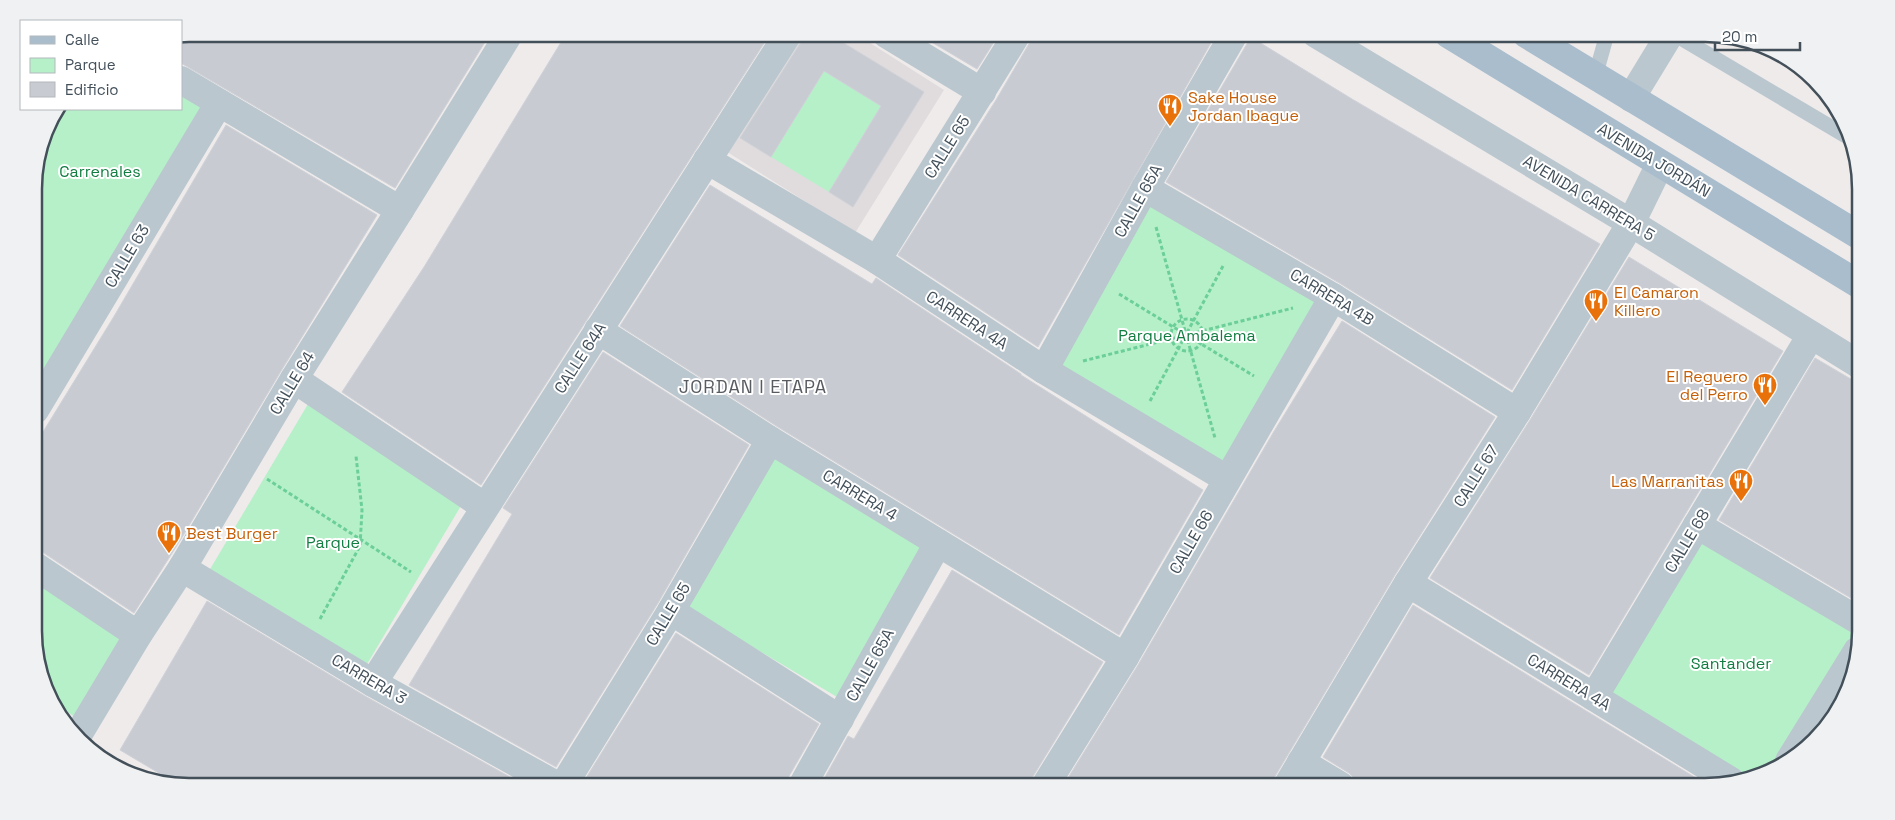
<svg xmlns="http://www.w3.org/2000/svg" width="1895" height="820" viewBox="0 0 1895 820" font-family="'Space Grotesk',sans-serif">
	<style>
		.education { fill: #e0dcdd }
		.green { fill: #b6f0c9 }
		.building { fill: #c8cbd1; stroke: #cfd2d8 }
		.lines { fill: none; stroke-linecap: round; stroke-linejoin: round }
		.path { stroke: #6ccf99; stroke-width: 3; stroke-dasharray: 4 2.5; stroke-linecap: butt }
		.service { stroke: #bbc7cf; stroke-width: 15 }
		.minor { stroke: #bbc7cf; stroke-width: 28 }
		.primary { stroke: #a9bdcd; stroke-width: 28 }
		.labels { text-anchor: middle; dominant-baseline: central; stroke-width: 4; stroke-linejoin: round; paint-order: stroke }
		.food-label { font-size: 16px; fill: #c56008; stroke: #fff; text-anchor: start }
		.street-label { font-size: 16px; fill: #43505a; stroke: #fff }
		.park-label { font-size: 16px; fill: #127d42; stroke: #fff }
		.neighbourhood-label { font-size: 18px; letter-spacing: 1px; fill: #585c61; stroke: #fff }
		.rim { fill: none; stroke: #43505a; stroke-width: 2.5 }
	</style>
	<rect width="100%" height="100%" fill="#efebeb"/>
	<path class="education" d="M792,34H856L944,90L855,233L721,148Z"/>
	<g class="green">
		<path d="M824,71L881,106L829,192L771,157Z"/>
		<path d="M181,88L212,107L35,394L34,179L50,120L59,109H181Z"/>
		<path d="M1149,202L1323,300L1224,470L1054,369Z"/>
		<path d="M308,404L465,499L363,671L206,576Z"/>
		<path d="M772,452L927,543L837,697L682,605Z"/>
		<path d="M1697,525L1861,631L1857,650L1786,762L1730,781L1593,698Z"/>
		<path d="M35,574L131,633L78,719L58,706L35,651Z"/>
	</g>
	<g class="building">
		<path d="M190,34H471L485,42L395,188L181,63V35Z"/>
		<path d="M566,34H770L481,485L342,392L424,267Z"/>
		<path d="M803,34H829L924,92L853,207L829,192L881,106L824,71L771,157L740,138L801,42Z"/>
		<path d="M918,34H999L977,69Z"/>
		<path d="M1033,34H1216L1038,347L898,255L996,100L1030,42Z"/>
		<path d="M1249,36L1352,99L1600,244L1512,390L1341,284L1166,182L1248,42Z"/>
		<path d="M226,125L377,215L281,371L181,539L134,613L44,553L35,551V445L113,318Z"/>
		<path d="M710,185L872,284L876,278L1021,374V375L1203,490L1119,635L778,427L620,326Z"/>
		<path d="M1629,257L1783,351L1589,675L1430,578L1530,420Z"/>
		<path d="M1342,321L1495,417L1395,575L1274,778L1271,786H1063L1138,665L1273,433Z"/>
		<path d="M603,352L749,445L658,603L556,767L409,685L512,514L503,508Z"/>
		<path d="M1815,358L1861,385V604L1719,520Z"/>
		<path d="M952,570L1103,662L1032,778L1029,786H820L848,736L854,739Z"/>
		<path d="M207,601L365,696L526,786H190L178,784L157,772L120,750Z"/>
		<path d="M1413,605L1709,786H1357L1354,778L1349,773L1323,757Z"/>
		<path d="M676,633L819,724L788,778L786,786H581Z"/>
	</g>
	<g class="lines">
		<g class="path">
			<path d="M1156,227L1215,438"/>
			<path d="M1119,294L1254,376"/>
			<circle cx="1187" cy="335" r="16"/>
			<path d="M1083,361L1293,308"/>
			<path d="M1150,401L1223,266"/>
			<path d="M267,479L411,572"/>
			<path d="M320,619L360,546L362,510L356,456"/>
		</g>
		<g class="service">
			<path d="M1674,34L1846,136"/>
			<path d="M1595,77L1607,34"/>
		</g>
		<g class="minor">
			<path d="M886,34L982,92"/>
			<path d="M1316,34L1631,223L1860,365"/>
			<path d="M181,80L400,210"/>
			<path d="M1631,98L1670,34"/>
			<path d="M707,160L877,260L1044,370L1227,479"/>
			<path d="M1145,188L1333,297L1517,412"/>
			<path d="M877,260L1017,34"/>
			<path d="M598,330L770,440L1125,657"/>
			<path d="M1044,370L1145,188L1234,34"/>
			<path d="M294,379L485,507"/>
			<path d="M35,410L219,103"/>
			<path d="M1697,525L1861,622"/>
			<path d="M35,566L138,635"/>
			<path d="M182,568L373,683L558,786"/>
			<path d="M1408,583L1731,781"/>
			<path d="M671,611L840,719"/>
			<path d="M373,683L788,34"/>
			<path d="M1594,697L1811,335"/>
			<path d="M78,735L138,635L182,568L294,379L400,210L509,34"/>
			<path d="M1789,761L1857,651"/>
			<path d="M1301,762L1341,786"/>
			<path d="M563,786L671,611L770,440"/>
			<path d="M802,786L938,543"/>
			<path d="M1045,786L1125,657L1333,297"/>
			<path d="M1287,786L1408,583L1517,412L1631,223L1660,164"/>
		</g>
		<g class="primary">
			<path d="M1448,34L1860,285"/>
			<path d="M1526,34L1860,236"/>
		</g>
	</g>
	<defs>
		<symbol id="restaurant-pin" viewBox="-11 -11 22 30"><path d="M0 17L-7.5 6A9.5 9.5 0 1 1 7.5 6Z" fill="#e8710a" stroke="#fff"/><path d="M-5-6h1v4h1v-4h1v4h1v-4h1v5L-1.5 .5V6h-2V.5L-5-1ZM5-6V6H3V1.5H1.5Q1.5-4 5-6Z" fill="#fff"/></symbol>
	</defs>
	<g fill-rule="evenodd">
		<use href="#restaurant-pin" x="1156" y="92" width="28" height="38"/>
		<use href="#restaurant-pin" x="1582" y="287" width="28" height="38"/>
		<use href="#restaurant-pin" x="1751" y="371" width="28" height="38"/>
		<use href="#restaurant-pin" x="1727" y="467" width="28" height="38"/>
		<use href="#restaurant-pin" x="155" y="519" width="28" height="38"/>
	</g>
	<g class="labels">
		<g class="food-label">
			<text x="1188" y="97">Sake House<tspan x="1188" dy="18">Jordan Ibague</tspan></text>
			<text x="1614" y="292">El Camaron<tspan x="1614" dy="18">Killero</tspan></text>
			<text x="1748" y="376" text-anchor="end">El Reguero<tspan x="1748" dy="18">del Perro</tspan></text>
			<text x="1724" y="481" text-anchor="end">Las Marranitas</text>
			<text x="186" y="533">Best Burger</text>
		</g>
		<g class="street-label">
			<text transform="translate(947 147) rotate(-58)">CALLE 65</text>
			<text transform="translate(1654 160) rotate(31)">AVENIDA JORDÁN</text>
			<text transform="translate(1589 198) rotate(31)">AVENIDA CARRERA 5</text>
			<text transform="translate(1138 201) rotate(-61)">CALLE 65A</text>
			<text transform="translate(127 256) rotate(-59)">CALLE 63</text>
			<text transform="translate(1332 297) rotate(31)">CARRERA 4B</text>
			<text transform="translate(967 320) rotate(33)">CARRERA 4A</text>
			<text transform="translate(580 358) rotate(-57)">CALLE 64A</text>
			<text transform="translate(292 383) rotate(-59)">CALLE 64</text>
			<text transform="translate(1476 476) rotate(-58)">CALLE 67</text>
			<text transform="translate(860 495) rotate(31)">CARRERA 4</text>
			<text transform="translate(1687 541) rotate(-59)">CALLE 68</text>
			<text transform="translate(1191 542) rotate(-60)">CALLE 66</text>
			<text transform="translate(668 614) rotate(-59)">CALLE 65</text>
			<text transform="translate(870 665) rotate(-61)">CALLE 65A</text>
			<text transform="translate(369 679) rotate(30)">CARRERA 3</text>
			<text transform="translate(1569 682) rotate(31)">CARRERA 4A</text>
		</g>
		<g class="park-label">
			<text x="100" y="171">Carrenales</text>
			<text x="1187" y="335">Parque Ambalema</text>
			<text x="333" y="542">Parque</text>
			<text x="1731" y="663">Santander</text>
		</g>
		<g class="neighbourhood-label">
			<text x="753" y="386">JORDAN I ETAPA</text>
		</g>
	</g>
	<path d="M0 0H1895V820H0ZM189 42H1705A147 147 0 0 1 1852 189V631A147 147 0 0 1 1705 778H189A147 147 0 0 1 42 631V189A147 147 0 0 1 189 42Z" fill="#f0f1f2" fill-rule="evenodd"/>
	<path class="rim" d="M189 42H1705A147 147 0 0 1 1852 189V631A147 147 0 0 1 1705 778H189A147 147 0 0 1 42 631V189A147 147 0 0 1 189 42Z"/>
	<rect x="20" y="20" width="162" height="90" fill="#ffffff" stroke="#b4b9bd"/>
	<rect x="30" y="36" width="25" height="8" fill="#a9bdcd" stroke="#b4b9bd"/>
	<text x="65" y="45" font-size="15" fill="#43505a">Calle</text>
	<rect x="30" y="58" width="25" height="15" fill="#b6f0c9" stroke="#b4b9bd"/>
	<text x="65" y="70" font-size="15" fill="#43505a">Parque</text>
	<rect x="30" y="82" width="25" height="15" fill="#c8cbd1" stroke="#b4b9bd"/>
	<text x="65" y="95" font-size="15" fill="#43505a">Edificio</text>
	<path d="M1715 42v8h85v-8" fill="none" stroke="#43505a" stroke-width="2.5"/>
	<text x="1722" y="42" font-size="15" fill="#43505a" stroke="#ffffff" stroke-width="4" paint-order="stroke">20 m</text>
</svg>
